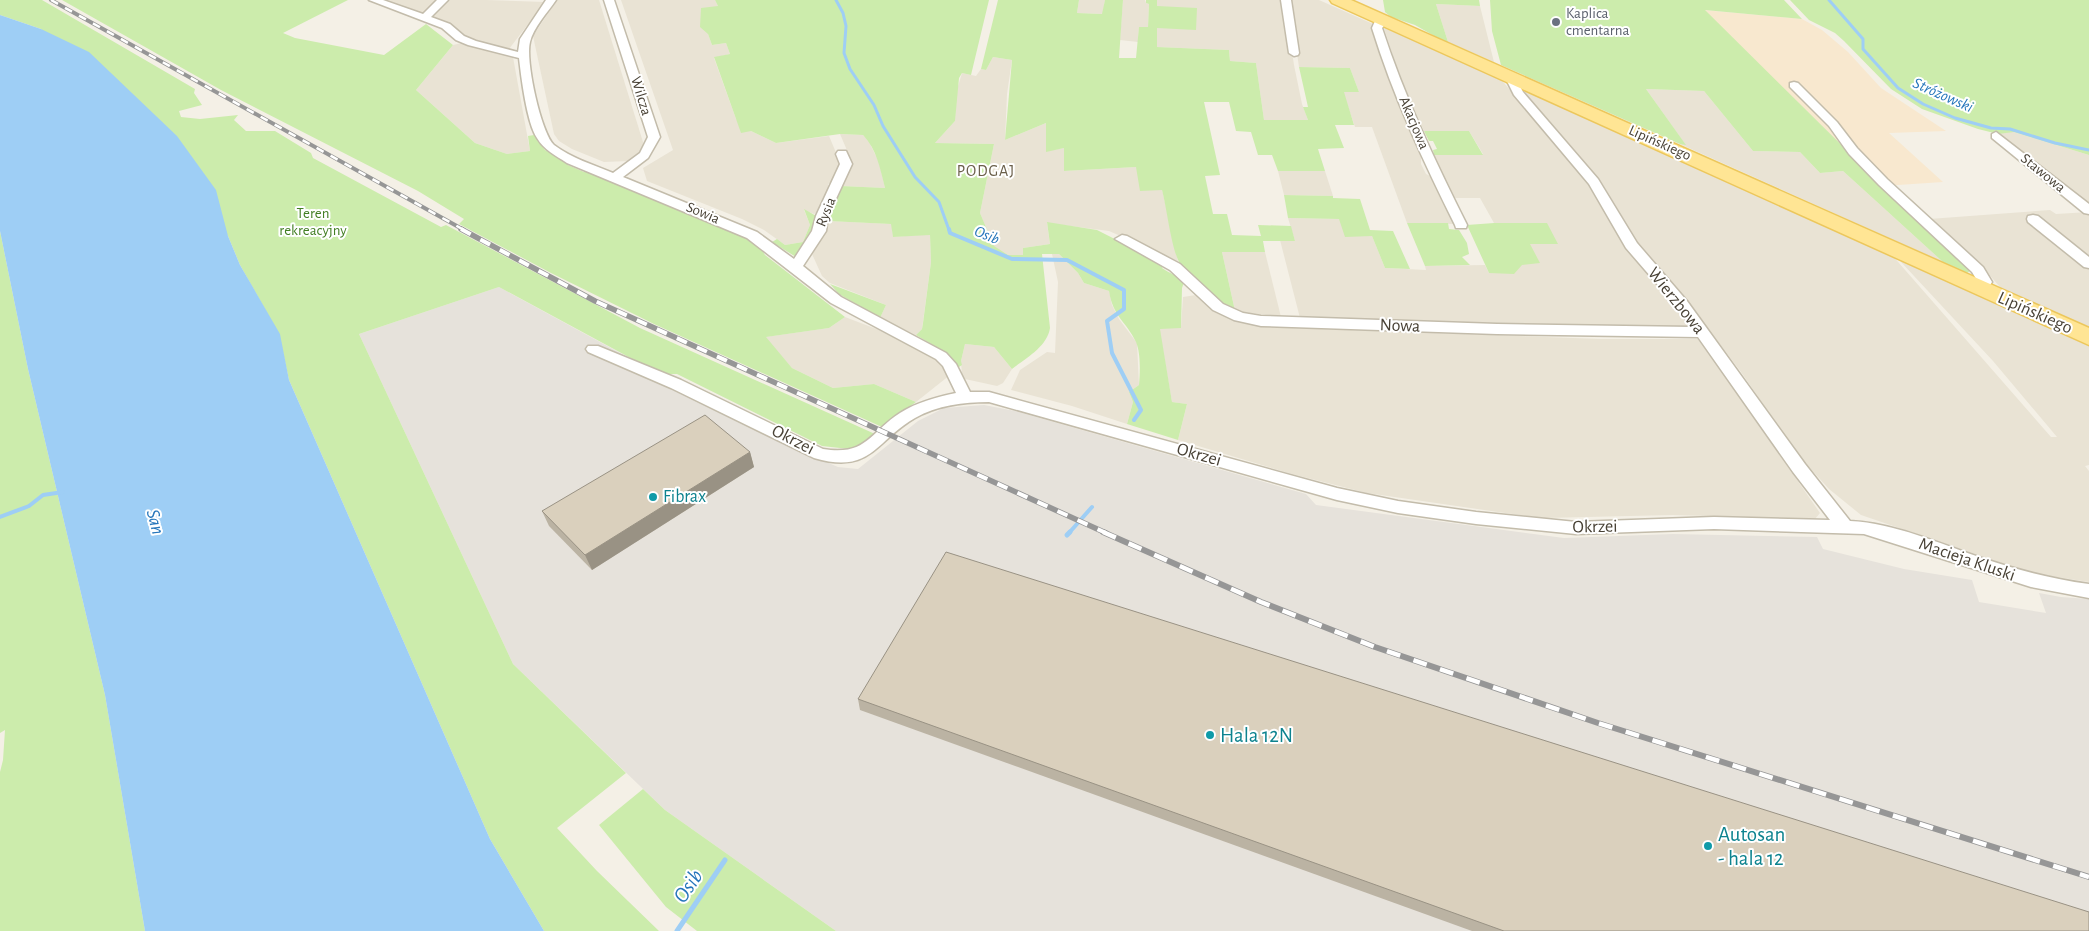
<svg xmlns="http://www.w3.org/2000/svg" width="2089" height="931" viewBox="0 0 2089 931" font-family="'Alegreya Sans',sans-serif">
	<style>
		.residential { fill: #e9e3d4 }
		.commercial { fill: #f8e8cf }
		.industrial { fill: #e6e2db }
		.green { fill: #ccecac }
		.water { fill: #9ecef5 }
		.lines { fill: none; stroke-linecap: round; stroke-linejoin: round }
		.stream-far2 { stroke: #9ecef5; stroke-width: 3 }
		.stream-far1 { stroke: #9ecef5; stroke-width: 4 }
		.stream { stroke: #9ecef5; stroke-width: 5 }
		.minor-casing { stroke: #c3bcab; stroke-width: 3 }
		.primary-casing { stroke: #ecc75c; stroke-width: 3 }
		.minor { fill: #fff; fill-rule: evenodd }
		.primary { fill: #ffe594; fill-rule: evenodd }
		.rail-far2-casing { stroke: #969696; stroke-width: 4 }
		.rail-far1-casing { stroke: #969696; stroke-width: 5.5 }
		.rail-casing { stroke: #969696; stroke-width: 6 }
		.rail-far2 { stroke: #fff; stroke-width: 2.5; stroke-dasharray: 8; stroke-linecap: butt }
		.rail-far1 { stroke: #fff; stroke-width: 4; stroke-dasharray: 11; stroke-linecap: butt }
		.rail { stroke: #fff; stroke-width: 4.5; stroke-dasharray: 14; stroke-linecap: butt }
		.wall { fill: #bbb3a3 }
		.shaded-wall { fill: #999284 }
		.building { fill: #dad0bd; stroke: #999284 }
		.worship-dot { fill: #6b7280; stroke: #fff; stroke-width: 2 }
		.culture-dot { fill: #0f9aa8; stroke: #fff; stroke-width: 2 }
		.labels { text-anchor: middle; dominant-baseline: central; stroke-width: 4; stroke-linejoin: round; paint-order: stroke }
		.far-worship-label { font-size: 15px; fill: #5b616d; stroke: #fff; text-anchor: start }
		.far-street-label { font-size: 15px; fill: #484135; stroke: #fff }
		.far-park-label { font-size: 15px; fill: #427e23; stroke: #fff }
		.far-water-label { font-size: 16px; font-style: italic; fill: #2676bb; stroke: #fff }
		.far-neighbourhood-label { font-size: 16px; letter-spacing: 1px; fill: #6b604b; stroke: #fff }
		.street-label { font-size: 18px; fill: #484135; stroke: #fff }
		.culture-label { font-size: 18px; fill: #0d838f; stroke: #fff; text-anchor: start }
		.water-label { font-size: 19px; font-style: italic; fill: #2676bb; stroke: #fff }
		.near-culture-label { font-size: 21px; fill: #0d838f; stroke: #fff; text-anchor: start }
		.near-water-label { font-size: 22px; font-style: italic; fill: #2676bb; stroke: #fff }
	</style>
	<rect width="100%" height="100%" fill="#f4f0e6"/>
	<g class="residential">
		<path d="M383,0H486L545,2L509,49L472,39L458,32L451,24Z"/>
		<path d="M557,0H599L643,142L642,153L638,157L629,161L604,162L572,149L559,141L554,134L533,36Z"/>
		<path d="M621,0H715L718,6L708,34L712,45L726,43L730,54L714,58L736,119L751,131L776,143L829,136L840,162L834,182L828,184L830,194L821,210L814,214L804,210L810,225L803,242L785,245L764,230L742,219L647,181L643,168L673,150Z"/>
		<path d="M1079,0H1105L1103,14L1077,13Z"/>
		<path d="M1123,0H1145L1146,3L1149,4L1148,28L1139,27L1138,42L1120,40Z"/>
		<path d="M1157,0H1284L1294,65L1302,104L1308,120H1264L1256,63L1230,61L1229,50L1157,47Z"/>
		<path d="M1289,0H1319L1373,24L1381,51L1421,148V164L1426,174L1434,178L1454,224L1407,223L1372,127H1355L1343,92H1359L1350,68L1299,67Z"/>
		<path d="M1436,4L1480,6L1494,62L1448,42Z"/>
		<path d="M1384,28L1499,77L1590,185L1614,229L1629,250L1669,296L1691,329L1605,328L1300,318L1280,240L1295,241L1288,218L1339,219L1372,236L1385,268L1426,270L1425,266L1485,265L1489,273L1530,244L1547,223H1494L1480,198H1454L1434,155L1483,154L1469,131H1424L1399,75Z"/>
		<path d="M462,43L513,57L530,151L507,154L475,143L416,90L453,45Z"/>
		<path d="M993,57L1012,60L1007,94L1005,140L1046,123V151L1064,148V171L1136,167L1162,189L1178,261L1109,231L1047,223L1050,244L1023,248V255H1008L994,247L980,213L994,144L935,143L955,121L956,93L962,73L976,76L981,69L986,70Z"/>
		<path d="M1518,86L1892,255L2051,437H2057L1993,361L1901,262L1902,260L2089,346V465L2085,466L2089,471V582L2031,573L1861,515L1829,489L1798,455L1741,372L1680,292L1639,245L1603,185L1528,100Z"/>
		<path d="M1646,89L1704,91L1753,151L1800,152L1820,173L1843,171L1943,262L1680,144H1685Z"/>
		<path d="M1996,132H2014L2089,155V206Z"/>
		<path d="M840,134L863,135L869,142L879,162L885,188L841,186L852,162Z"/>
		<path d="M1278,171H1325L1333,196L1284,195Z"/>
		<path d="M2050,210L2056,214L2089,212V333L2006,294L1986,271L1929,219Z"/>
		<path d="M828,221L892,224L893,237L930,234L931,262L922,329L916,335L880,318L886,305L830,283L822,276L812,254Z"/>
		<path d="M1222,252H1265L1281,317L1235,311Z"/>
		<path d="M1052,254H1059L1078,273L1084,283L1109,291L1112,305L1119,319L1137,343L1139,385L1129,392L1133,402L1127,424L1072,406L1011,390L1020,370L1047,352L1055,353L1058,282Z"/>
		<path d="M1196,295L1214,311L1235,321L1266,327L1601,339H1699L1820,513L1815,519L1673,515L1544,518L1505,513L1367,493L1292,474L1178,440L1187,404L1172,402L1159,328H1181L1183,297Z"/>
		<path d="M845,317L887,333L938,360L950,375L916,402L874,384L833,388L792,368L765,337L829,328Z"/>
		<path d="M965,344L994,347L1012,369L1003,383L997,386L965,379L962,376L961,361Z"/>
	</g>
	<path class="commercial" d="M1704,10L1802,19L1822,30L1848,52L1881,88L1946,131L1889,133L1943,182L1883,186Z"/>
	<path class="industrial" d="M499,287L802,452L838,467L858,469L918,421L944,408L984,405L1015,411L1306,494L1316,505L1564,538L1673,534L1817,537L1823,549L1904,569L1972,580L1979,602L2046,613L2039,593L2061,597L2089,599V931H836L665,810L513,664L359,334Z"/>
	<g class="green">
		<path d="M0,0H42L195,89L194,93L202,105L179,111L181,117L200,119L238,115L234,120L246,131H275L311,153L313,158L441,227L446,225L640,328L875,434L859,447L849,449L822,446L677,374H660L499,287L359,334L513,664L626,773L557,828L597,871L659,931H544L490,839L289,380L279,334L240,265L228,236L41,29L0,15Z"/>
		<path d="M62,0H348L283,33L295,38L384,55L426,24L453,45L416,90L475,143L507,154L530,151L528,136L534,135L545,150L571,163L568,165L584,172L587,170L733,230L758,244L765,255L845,317L829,328L766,337L792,368L833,388L874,384L916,402L882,427L654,324L551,273L459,224L464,219L418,191L221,90Z"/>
		<path d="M715,0H989L971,75L962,73L959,78L955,121L935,143L994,144L980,213L994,246L1008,255H1023V248L1050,244L1047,222L1097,230L1164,264L1162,268C1170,274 1178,275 1184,282L1182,288L1181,328L1160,329L1172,402L1187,404L1178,440L1127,424L1133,402L1129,392L1139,385C1140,373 1141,354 1136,342C1126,321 1113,317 1109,291L1084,283L1078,273L1059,254H1042L1050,328C1047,347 1026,358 1012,369L994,347L965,344L961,361L962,365L959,367L943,351L916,335L922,329L923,323L931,262L930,235L893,237L891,224L828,221L826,217L838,196L841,186L885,188C880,168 877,150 863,135L840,134L776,143L751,131L741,133L714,57L730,54L726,43L712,45L708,34L700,27L701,8L718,6Z"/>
		<path d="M998,0H1079L1077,13L1102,14L1105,0H1123L1119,58H1136L1139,27H1148L1149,4L1146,3V0H1157V6L1197,8L1196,30L1157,28V47L1229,50L1230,61L1256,63L1264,120H1308L1303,107H1308L1299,67L1350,68L1359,92H1344L1354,125H1335L1344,148L1318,149L1325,171H1278L1272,155H1258L1251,132L1236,131L1229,102H1204L1220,175L1205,176L1213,214H1227L1232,235L1261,236L1258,225L1291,226L1295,241H1263L1265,252H1222L1235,311C1215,301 1190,282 1179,262C1171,246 1167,209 1162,190L1140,191L1136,167L1064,171V148L1046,152V123L1005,140L1012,60L993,57L986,70L981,69Z"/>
		<path d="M1383,0H1479L1480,6L1436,4L1448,42H1445L1415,25L1391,17L1385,12Z"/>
		<path d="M1490,0H1784L1802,19L1705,10L1882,185L1880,187L1970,271L1967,273L1943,262L1843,171L1820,173L1800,152L1753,151L1704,91L1646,89L1686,145L1680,144L1501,65L1492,31Z"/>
		<path d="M1790,0H2089V155L2014,132L1998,134L1978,129L1922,109L1891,89L1844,41L1835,33L1809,20Z"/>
		<path d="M1424,131H1469L1483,155H1434L1433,150L1437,149L1433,141H1429Z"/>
		<path d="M1284,195L1333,196V198L1360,199L1370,230L1393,231L1410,269L1385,268L1372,236L1345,237L1339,219L1288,218Z"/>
		<path d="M804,209L818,217L811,240L796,257L772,242L777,239L785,245L803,242L810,225Z"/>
		<path d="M1407,223H1448L1449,229L1459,230L1467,243L1469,254L1462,257L1470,265L1425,266Z"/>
		<path d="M1494,223H1547L1558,244H1530L1540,263L1522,265L1514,274L1489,273L1467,225Z"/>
		<path d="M0,231L28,369L105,695L145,931H0V772L3,760L5,730L0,733Z"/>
		<path d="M830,284L886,305L880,318L839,294Z"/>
		<path d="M643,789L665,810L836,931H697L666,907L599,825Z"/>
	</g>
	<path class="water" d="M0,15L41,29L89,52L177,136L216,190L228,236L240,265L280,334L289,380L490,839L544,931H145L105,695L28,369L0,231Z"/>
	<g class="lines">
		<g class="stream-far2">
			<path d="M836,0L843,13L846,26L844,53L850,69L874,105L883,126L915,177L939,202L949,230"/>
			<path d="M1829,0L1863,39V49L1898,88L1923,104L1955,118L1991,128L2010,129L2055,143L2089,150"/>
		</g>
		<g class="stream-far1">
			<path d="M949,229L950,233L1012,259L1067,260L1124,290V309L1107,321L1112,353L1141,410L1134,420"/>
			<path d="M0,517L29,506L43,495L63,492"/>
			<path d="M1069,533L1092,507"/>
		</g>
		<g class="stream">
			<path d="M1067,535L1070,532"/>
			<path d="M677,931L725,860"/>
		</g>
		<defs>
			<g id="minor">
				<path d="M369,0H383L423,14L437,0H448L431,17L450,24L464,36L476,41L518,52L520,39L546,0H556C548,12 533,28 530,42C525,60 541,133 554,145C571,158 594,165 613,173L640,153L648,137L604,0H614L660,137L648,158L623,177L757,232L794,259L812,231L816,216L840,164L836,154L838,151H846L852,164L828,216L826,231L803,266L841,297L946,353L956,364L970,392H989L1337,488L1398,501L1476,512L1576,522L1714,517L1830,520L1793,472L1698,337L1497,334L1261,326L1234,320L1213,310L1170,270L1115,239L1122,235L1127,236L1180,264L1223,304L1243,313L1261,316L1497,324L1691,327L1677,307L1626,248L1589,184L1514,95L1504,75L1505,73H1513L1523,92L1598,179L1637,243L1687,301L1805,464L1850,521C1895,523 1940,544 1982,558C2017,570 2052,579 2089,584V598L2031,587L1864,534L1714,529L1576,534L1476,524L1398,513L1337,500L989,402C963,402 938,405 915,418C875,441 871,475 814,458L671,388L588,352L586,349L588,346H598L681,380L823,449C867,456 869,433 900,413C917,402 937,397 956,393L943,366L936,359L831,303L747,238L567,163C555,155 544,150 537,138C527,124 521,76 519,58L468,45L456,40L442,28Z"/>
				<path d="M1281,0H1291L1299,53L1298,55L1294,56L1289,53Z"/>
				<path d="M1384,17L1389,20L1382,28C1404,96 1435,161 1467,225L1466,228H1456L1455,225C1423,161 1393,96 1372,28L1375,21Z"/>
				<path d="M1794,82L1798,83L1837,122L1857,148L1887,179L1983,267L1992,282L1986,291H1976L1974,288L1978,282L1972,272L1879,185L1849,154L1829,126L1790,87V83Z"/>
				<path d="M1996,132L2089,204V214L2084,213L1992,138V134Z"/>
				<path d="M2033,215L2038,216L2089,257V268L2084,267L2028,222L2027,219L2028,216Z"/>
			</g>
			<path id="primary" d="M1330,0H1351L2089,328V345L1332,3Z"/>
		</defs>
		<use href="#minor" class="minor-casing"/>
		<use href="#primary" class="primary-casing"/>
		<use href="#minor" class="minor"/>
		<use href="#primary" class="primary"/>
		<defs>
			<path id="rail-far2" d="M51,0L464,230"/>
			<path id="rail-far1" d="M461,229L595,301L1106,533"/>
			<path id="rail" d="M1103,532L1261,602L1375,647L1598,723L2089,877"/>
		</defs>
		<use href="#rail-far2" class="rail-far2-casing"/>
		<use href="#rail-far1" class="rail-far1-casing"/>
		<use href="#rail" class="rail-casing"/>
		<use href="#rail-far2" class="rail-far2"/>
		<use href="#rail-far1" class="rail-far1"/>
		<use href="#rail" class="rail"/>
	</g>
	<g class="wall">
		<path d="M750,452L754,467L592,570L549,526L542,511Z"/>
		<path d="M858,699L2089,931H1472L860,710Z"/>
	</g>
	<path class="shaded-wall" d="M750,452L754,467L592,570L585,555Z"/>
	<g class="building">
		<path d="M705,415L750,452L585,555L542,511Z"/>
		<path d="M946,552L2089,912V931H1504L858,699Z"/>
	</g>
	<circle class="worship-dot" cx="1556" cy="22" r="5"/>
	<g class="culture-dot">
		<circle cx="653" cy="497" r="5"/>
		<circle cx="1210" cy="735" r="5"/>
		<circle cx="1708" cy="846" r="5"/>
	</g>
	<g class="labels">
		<g class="far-worship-label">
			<text x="1566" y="13">Kaplica<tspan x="1566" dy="17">cmentarna</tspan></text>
		</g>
		<g class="far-street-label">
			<text transform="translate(641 96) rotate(73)">Wilcza</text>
			<text transform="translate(1414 123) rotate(67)">Akacjowa</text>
			<text transform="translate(1660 143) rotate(24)">Lipińskiego</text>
			<text transform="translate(2043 173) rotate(39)">Stawowa</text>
			<text transform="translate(826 212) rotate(-68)">Rysia</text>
			<text transform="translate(703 213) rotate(23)">Sowia</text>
		</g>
		<g class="far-park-label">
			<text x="313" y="213">Teren<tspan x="313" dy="17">rekreacyjny</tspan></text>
		</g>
		<g class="far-water-label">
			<text transform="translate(1943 95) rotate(24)">Stróżowski</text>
			<text transform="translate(987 235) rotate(23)">Osib</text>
		</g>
		<g class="far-neighbourhood-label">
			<text x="986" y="171">PODGAJ</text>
		</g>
		<g class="street-label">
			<text transform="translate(1676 301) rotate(51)">Wierzbowa</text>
			<text transform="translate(2035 313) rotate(24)">Lipińskiego</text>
			<text transform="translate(1400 326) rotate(2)">Nowa</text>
			<text transform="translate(793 440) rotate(27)">Okrzei</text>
			<text transform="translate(1199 455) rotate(16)">Okrzei</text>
			<text transform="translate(1595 527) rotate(-1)">Okrzei</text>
			<text transform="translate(1967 560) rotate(19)">Macieja Kluski</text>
		</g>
		<g class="culture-label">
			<text x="663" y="497">Fibrax</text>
		</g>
		<g class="water-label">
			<text transform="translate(155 522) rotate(75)">San</text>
		</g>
		<g class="near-culture-label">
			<text x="1220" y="735">Hala 12N</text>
			<text x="1718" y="834">Autosan<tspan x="1718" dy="24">- hala 12</tspan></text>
		</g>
		<g class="near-water-label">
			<text transform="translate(688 886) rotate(-56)">Osib</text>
		</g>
	</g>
</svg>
